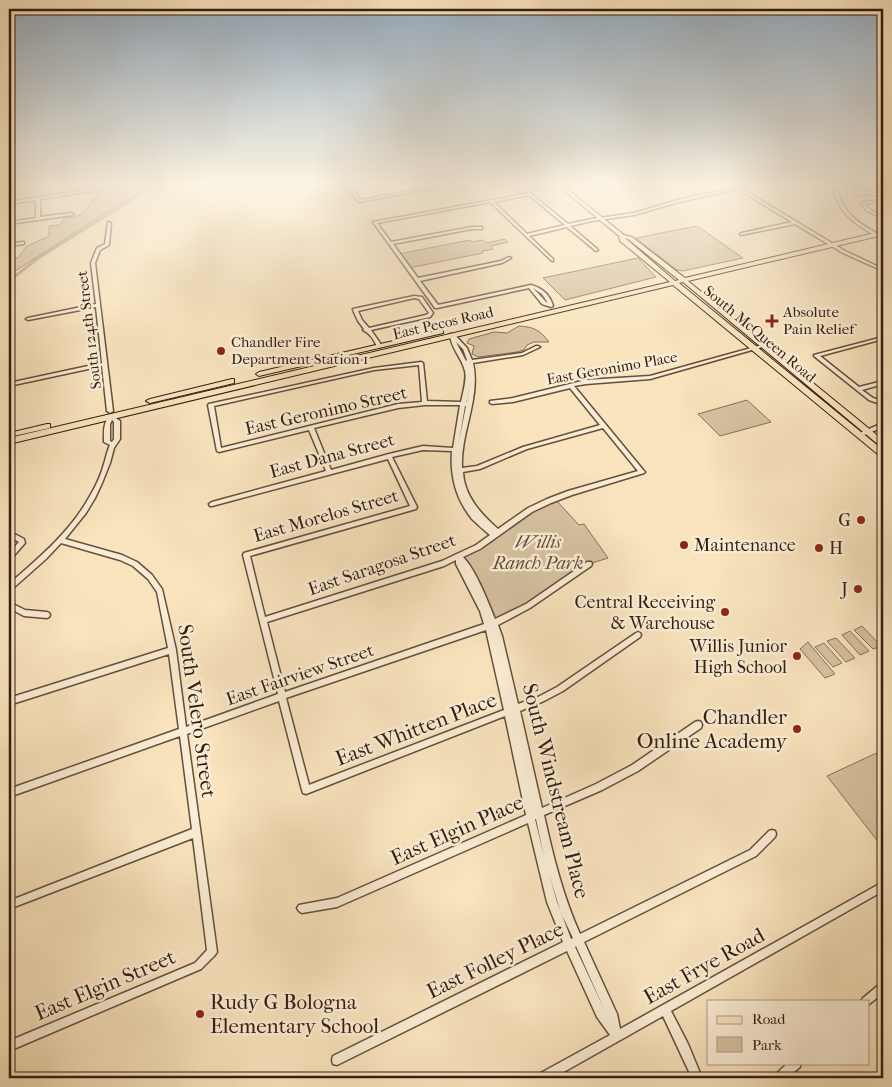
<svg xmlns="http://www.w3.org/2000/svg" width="892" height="1087" viewBox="0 0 892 1087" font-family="'IM FELL French Canon',serif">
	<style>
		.green { fill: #d7c2a1; stroke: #85705a }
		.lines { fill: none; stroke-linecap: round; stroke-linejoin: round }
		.canal { fill: #b6a084; fill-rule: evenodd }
		.minor-casing { stroke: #644f3d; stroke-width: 3 }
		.major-casing { stroke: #331d12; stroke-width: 2 }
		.minor { fill: #fbedd5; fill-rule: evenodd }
		.major { fill: #f9e4be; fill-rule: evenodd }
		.poi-dot { fill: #8f2418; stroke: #fbedd5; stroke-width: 2 }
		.labels { text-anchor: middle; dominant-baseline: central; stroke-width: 5; stroke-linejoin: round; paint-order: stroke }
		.far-poi-label { font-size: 15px; fill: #331d12; stroke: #fbedd5; text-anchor: start }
		.far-street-label { font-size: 15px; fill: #331d12; stroke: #fbedd5 }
		.street-label { font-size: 18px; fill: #331d12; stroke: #fbedd5 }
		.poi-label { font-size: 18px; fill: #331d12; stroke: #fbedd5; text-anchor: end }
		.park-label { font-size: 18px; font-style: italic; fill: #644f3d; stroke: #fbedd5 }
		.near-street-label { font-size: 21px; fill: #331d12; stroke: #fbedd5 }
		.near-poi-label { font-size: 21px; fill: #331d12; stroke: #fbedd5; text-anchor: end }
	</style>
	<rect width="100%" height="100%" fill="#f9e4be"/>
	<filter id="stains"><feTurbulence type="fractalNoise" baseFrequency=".004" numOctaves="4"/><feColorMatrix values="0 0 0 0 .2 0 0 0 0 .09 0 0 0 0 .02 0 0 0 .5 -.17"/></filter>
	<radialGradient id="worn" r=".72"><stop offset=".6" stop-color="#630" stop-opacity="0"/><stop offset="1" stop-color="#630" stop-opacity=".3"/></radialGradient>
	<g class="green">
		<path d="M524,184H547V190H527L518,193L511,186Z"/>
		<path d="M123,185L127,199L9,275V258H18L26,247L49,236V226L60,225L65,217C79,220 87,210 93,199L99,198L97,189Z"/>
		<path d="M697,226L743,258L683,271L677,270L636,238Z"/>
		<path d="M505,239L508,242L491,246L493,249L482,251L483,253L409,268L399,254L470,240L472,242L483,240L486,243Z"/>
		<path d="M638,258L656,277L565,300L543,278Z"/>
		<path d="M519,326C534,327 540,330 549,342H534L527,345L524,350L517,352L478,357L472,354L474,346L467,343L469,339L494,332L507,333Z"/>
		<path d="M747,400L771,422L720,436L698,414Z"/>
		<path d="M555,499L579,525L584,524L608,558L589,564L528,606L491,625L459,557L530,510Z"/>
		<path d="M862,626L881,646L873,649L854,630Z"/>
		<path d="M850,631L869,651L860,655L842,635Z"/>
		<path d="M836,638L855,658L846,662L827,641Z"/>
		<path d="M808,642L835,674L825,678L800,649Z"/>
		<path d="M824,643L842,663L833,667L815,647Z"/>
		<path d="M883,750V848L827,776Z"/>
	</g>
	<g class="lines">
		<path class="canal" d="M147,184H151L127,204L38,260L10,282H9V279L36,258L125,202Z"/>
		<defs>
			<g id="minor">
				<path d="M9,184H21L9,186Z"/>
				<path d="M96,184H99V190L40,199V217L72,213L74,214L73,215L9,224V222L36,218V200L9,204V202L96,188Z"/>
				<path d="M344,184H348L360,200L451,184H457L359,202Z"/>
				<path d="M730,184H734L845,251L883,269V271L843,253L795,224L741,235L740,234L742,233L792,222L738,189L683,201L634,215L592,221L570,226L597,249L598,250L596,251L567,227L529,236L553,259V261H552L490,202L377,223L391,242L472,227H482V229H472L393,244L418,278L501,261L509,257L511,258L502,263L420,281L438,305L531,285C542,288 550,295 553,306L551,307L542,304L529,288L437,308H435L373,222L530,193L568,224L592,219L634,213L681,199L735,188ZM529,195L565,225L527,234L494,202ZM533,288L542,294L548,303L546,302Z"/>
				<path d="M794,184H798L804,186L802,187Z"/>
				<path d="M833,184H836C843,213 853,220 878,234V236H876C852,222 837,212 833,184Z"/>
				<path d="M858,189H860L866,192L883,194V196L869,194L862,196L854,193Z"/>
				<path d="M883,199V201L865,204L868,208L883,217V219L866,210L861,203Z"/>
				<path d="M108,222L111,223L109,245L100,250L95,263L113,411L110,413L107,411L102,366L9,386V383L102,363L96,307L28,320L26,319L28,318L96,304L91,263L97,248L105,244Z"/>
				<path d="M23,242H24V244L9,246V244Z"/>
				<path d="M414,296L422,297L433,313L430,317L371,330L380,343L381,347H377C374,339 369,333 363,330L364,329L358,321L353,310V309ZM414,298L419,299L429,313L426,315L369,328L362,320L358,311Z"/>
				<path d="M450,334H454L467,348L472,360L522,353L536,346H538L540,347L523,355L473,363C481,398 460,433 462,468L477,466L523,447L600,425L570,388L513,402L492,404L490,403V401L513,398L586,380L650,376L762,345H764L766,346L650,379L586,384L574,386L644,471L645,472L644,473L572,495L551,503L532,512L480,549L463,557C476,570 488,602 495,619L526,604L587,562H591L592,564L591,566L530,608L498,625L502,636L518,704L538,697L557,687L636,633L638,632L640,633L641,635L640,637L563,691L544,701L520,711L542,808L596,784L632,765L695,722L698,721L701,722L702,725L701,728L638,771L602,790L544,815C553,856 563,896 580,934L750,850L769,831L772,830L775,831L776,834L775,837L756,856L584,942L617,1014L620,1029L883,882V891L671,1011L688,1044L702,1078H692L663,1016L553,1078H538L539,1074L610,1035L597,1017L567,951L337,1065L333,1064L332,1060L333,1056L563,942L547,902L528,823L337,907L302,913L299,911L297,908L299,905L337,898L526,815L505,716L306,794L303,793L302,790L279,701L187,734L217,952L215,955L201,969L9,1051V1041L195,963L207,950L193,838L9,909V901L192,829L180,736L9,797V789L179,729L169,654L9,705V698L168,648L157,592L148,579L133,566L120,560L61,543L46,559L11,590L9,591V584C39,558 71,531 90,496C96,486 101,475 104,464C106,458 107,451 110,445L104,442C104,431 103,425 109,416H113L120,421V439L114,448L110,463L102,483L95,498L86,513L65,539L122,555L137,562L152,575L162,589L176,650L186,727L278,694L243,555L244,553L410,506L388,459L212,506H210L209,504L212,502L326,471L309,430L219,452L217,451L208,405L209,404L374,368L421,362L423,363L427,401L461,402C463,392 467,380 465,371C462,358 450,347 450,334ZM456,342L463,349L467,360L466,361ZM419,365L422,402L398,404L221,448L214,406L374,370ZM470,380L467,402H466L467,401ZM425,405H460L453,448L423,446L389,454L331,470L314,428L398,408ZM465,406H466L459,441ZM112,420L114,422V439L112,442L110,441V424ZM603,428L638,471L568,491L547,499L528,508L498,529C481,514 464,496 463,472L480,469L527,449ZM423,450L452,451C450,476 456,499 472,519C478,525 484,530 490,535L476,545L442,561L265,617L250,556L416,509L417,507L392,457ZM456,560V564L480,611L484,624L285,692L267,622L444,566ZM486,630L504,710L309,785L286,698ZM535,819H536L544,856ZM549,874L561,913L573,938L571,939L557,902ZM576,946L605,1011L575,947Z"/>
				<path d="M883,337V339L820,356L859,387L883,381V384L862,390L873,398L883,401V405L869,400L814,356V355Z"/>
				<path d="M883,423V427L864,435L861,433L862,432Z"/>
				<path d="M9,531L24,539L25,543L11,559L9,560V553L19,542L9,536Z"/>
				<path d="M9,602L25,610L47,612L49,613L50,615L49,617L47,618L24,616L9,608Z"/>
				<path d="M883,982V993L868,1005V1001H861L863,998L880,984Z"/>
				<path d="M788,1063H801L800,1067L787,1078H775L776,1074Z"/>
			</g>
			<g id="major">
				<path d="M556,184H561L624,235L632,237L685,278L883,231V235L688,281L883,440V447L880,446L683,282L679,283L883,450V457L880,456L673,285L9,444V438L670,282L620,241L619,236ZM625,238L628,239L679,280L675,281Z"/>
				<path d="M441,330L443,331V333L259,376L256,374L259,372Z"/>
				<path d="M232,379H234V383L150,403L146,401L150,399Z"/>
				<path d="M47,424H50V428L9,437V433Z"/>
			</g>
		</defs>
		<use href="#minor" class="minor-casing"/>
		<use href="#major" class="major-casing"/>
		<use href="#minor" class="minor"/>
		<use href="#major" class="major"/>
	</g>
	<linearGradient id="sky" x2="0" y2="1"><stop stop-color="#94acc0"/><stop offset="0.55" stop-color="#fcf3e2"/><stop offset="1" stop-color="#fcf3e2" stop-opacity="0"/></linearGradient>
	<rect width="892" height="336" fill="url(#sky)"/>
	<g class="poi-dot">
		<path d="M769.5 313.5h5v5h5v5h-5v5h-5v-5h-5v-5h5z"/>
		<circle cx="221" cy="351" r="5"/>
		<circle cx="861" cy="520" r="5"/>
		<circle cx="684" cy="545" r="5"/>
		<circle cx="819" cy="548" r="5"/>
		<circle cx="858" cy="589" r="5"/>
		<circle cx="725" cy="612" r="5"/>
		<circle cx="797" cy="656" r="5"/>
		<circle cx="797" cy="729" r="5"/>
		<circle cx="200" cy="1014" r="5"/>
	</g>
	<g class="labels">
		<g class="far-poi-label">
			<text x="783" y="312">Absolute<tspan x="783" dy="17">Pain Relief</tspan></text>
			<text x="231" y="342">Chandler Fire<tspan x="231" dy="17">Department Station 1</tspan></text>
		</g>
		<g class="far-street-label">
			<text transform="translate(443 323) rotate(-13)">East Pecos Road</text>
			<text transform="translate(89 330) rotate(-97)">South 124th Street</text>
			<text transform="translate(760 334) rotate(40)">South McQueen Road</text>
			<text transform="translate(612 368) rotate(-10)">East Geronimo Place</text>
		</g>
		<g class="street-label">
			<text transform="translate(326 411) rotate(-13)">East Geronimo Street</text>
			<text transform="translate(332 456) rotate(-15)">East Dana Street</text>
			<text transform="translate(326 516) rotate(-16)">East Morelos Street</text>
			<text transform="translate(382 565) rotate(-19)">East Saragosa Street</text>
			<text transform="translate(300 675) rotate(-19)">East Fairview Street</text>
		</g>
		<g class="poi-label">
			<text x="851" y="520">G</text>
			<text x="694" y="545" text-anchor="start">Maintenance</text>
			<text x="829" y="548" text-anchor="start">H</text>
			<text x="848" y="589">J</text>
			<text x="715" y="602">Central Receiving<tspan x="715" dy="21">&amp; Warehouse</tspan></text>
			<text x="787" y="646">Willis Junior<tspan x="787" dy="21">High School</tspan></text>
		</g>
		<g class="park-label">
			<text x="538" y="542">Willis<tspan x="538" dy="21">Ranch Park</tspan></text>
		</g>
		<g class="near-street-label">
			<text transform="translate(197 711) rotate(82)">South Velero Street</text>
			<text transform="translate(416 729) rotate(-21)">East Whitten Place</text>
			<text transform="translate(556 791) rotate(76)">South Windstream Place</text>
			<text transform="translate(457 830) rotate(-24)">East Elgin Place</text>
			<text transform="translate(495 960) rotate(-26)">East Folley Place</text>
			<text transform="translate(704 966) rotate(-29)">East Frye Road</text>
			<text transform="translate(105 985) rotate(-23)">East Elgin Street</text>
		</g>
		<g class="near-poi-label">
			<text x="787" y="717">Chandler<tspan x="787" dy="24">Online Academy</tspan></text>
			<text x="210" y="1002" text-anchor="start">Rudy G Bologna<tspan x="210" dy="24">Elementary School</tspan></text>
		</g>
	</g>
	<rect width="892" height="1087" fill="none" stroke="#f9e4be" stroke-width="30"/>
	<rect x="10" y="10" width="872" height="1067" fill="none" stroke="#331d12" stroke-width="2.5"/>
	<rect x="15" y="15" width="862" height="1057" fill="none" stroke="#331d12"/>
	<rect x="707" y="1000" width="162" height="65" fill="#fbedd5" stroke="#ab9a87"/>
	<rect x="717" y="1016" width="25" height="8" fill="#f9e4be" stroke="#ab9a87"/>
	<text x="752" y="1024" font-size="15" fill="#331d12">Road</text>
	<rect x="717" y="1037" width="25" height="15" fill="#d7c2a1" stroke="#ab9a87"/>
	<text x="752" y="1050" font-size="15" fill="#331d12">Park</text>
	<rect width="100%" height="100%" filter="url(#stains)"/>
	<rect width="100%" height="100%" fill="url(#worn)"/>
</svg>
